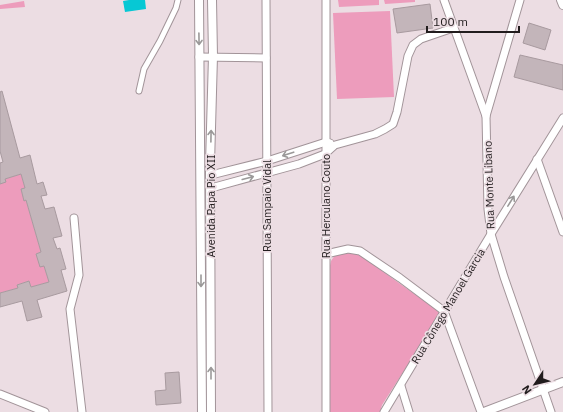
<svg xmlns="http://www.w3.org/2000/svg" width="563" height="412" viewBox="0 0 563 412" font-family="'IBM Plex Sans',sans-serif">
	<style>
		.green { fill: #ed9cbc }
		.water { fill: #07c8d4 }
		.building { fill: #c3b5ba; stroke: #a89a9f }
		.lines { fill: none; stroke-linecap: round; stroke-linejoin: round }
		.pedestrian-casing { stroke: #a29499; stroke-width: 7 }
		.minor-casing { stroke: #a29499; stroke-width: 9 }
		.tertiary-casing { stroke: #a29499; stroke-width: 10 }
		.pedestrian { stroke: #fff; stroke-width: 5 }
		.minor { stroke: #fff; stroke-width: 7 }
		.tertiary { stroke: #fff; stroke-width: 8 }
		.oneway { stroke: #9b9999 }
		.labels { text-anchor: middle; dominant-baseline: central; stroke-width: 3.5; stroke-linejoin: round; paint-order: stroke }
		.street-label { font-size: 11px; fill: #211c1d; stroke: #ecdde3 }
	</style>
	<rect width="100%" height="100%" fill="#ecdde3"/>
	<g class="green">
		<path d="M338,0H379V5L339,7Z"/>
		<path d="M384,0H415V2L385,4Z"/>
		<path d="M24,1L25,7L0,9V5Z"/>
		<path d="M390,11L394,97L337,99L333,13Z"/>
		<path d="M21,174L25,188L21,189L24,200H26L41,252L36,254L44,266L49,282L31,287L29,281L17,285L18,288L0,293V184L5,179Z"/>
		<path d="M354,251L441,313L382,405L380,412H329V270L331,261L335,255Z"/>
	</g>
	<path class="water" d="M129,0H145L146,9L125,12L123,1Z"/>
	<g class="building">
		<path d="M430,4L433,28L397,33L393,9Z"/>
		<path d="M529,23L551,30L545,50L523,43Z"/>
		<path d="M520,55L563,65V90L514,77Z"/>
		<path d="M2,91L20,158L30,155L37,184L43,182L47,195L41,196L45,209L54,207L62,236L53,238L57,249L60,248L66,269L61,270L67,291L37,300L42,317L27,321L22,301L0,307V293L18,288L17,285L29,281L31,287L49,282L44,266L40,267L36,254L41,252L26,200L24,201L21,189L25,188L21,174L5,179L6,182L0,184V163L3,162L0,151V92Z"/>
		<path d="M179,372L181,403L156,405L155,391L166,390L165,373Z"/>
	</g>
	<g class="lines">
		<defs>
			<path id="pedestrian" d="M139,91L144,69L160,41L176,8L178,0"/>
			<g id="minor">
				<path d="M266,0L268,412"/>
				<path d="M444,0L486,116"/>
				<path d="M520,0L486,116L488,209L491,234L504,277L551,412"/>
				<path d="M199,57L266,58"/>
				<path d="M537,159L563,232"/>
				<path d="M211,175L267,161L326,142L330,143"/>
				<path d="M211,188L299,164L325,154L335,145L375,134L385,129L393,124L397,112L408,56L413,45L421,39L453,28"/>
				<path d="M74,218L79,275L70,309L82,412"/>
				<path d="M326,254L348,249L360,251L400,278L444,311L481,412"/>
				<path d="M401,386L409,412"/>
				<path d="M0,394L45,412"/>
				<path d="M326,412V0"/>
				<path d="M384,412L491,234L563,118"/>
			</g>
			<g id="tertiary">
				<path d="M199,0L202,412"/>
				<path d="M561,0L563,5"/>
				<path d="M211,412L210,164L213,56L212,0"/>
				<path d="M484,412L563,382"/>
			</g>
		</defs>
		<use href="#pedestrian" class="pedestrian-casing"/>
		<use href="#minor" class="minor-casing"/>
		<use href="#tertiary" class="tertiary-casing"/>
		<use href="#pedestrian" class="pedestrian"/>
		<use href="#minor" class="minor"/>
		<use href="#tertiary" class="tertiary"/>
	</g>
	<defs><path id="oneway-shaft" d="M-6 0H5M1.5-3L5.5 0L1.5 3" fill="none" stroke-width="1.6" stroke-linecap="round" stroke-linejoin="round"/></defs>
	<g class="oneway">
		<use href="#oneway-shaft" transform="translate(199 39) rotate(89)"/>
		<use href="#oneway-shaft" transform="translate(211 136) rotate(-89)"/>
		<use href="#oneway-shaft" transform="translate(288 154) rotate(162)"/>
		<use href="#oneway-shaft" transform="translate(248 178) rotate(-15)"/>
		<use href="#oneway-shaft" transform="translate(511 201) rotate(-58)"/>
		<use href="#oneway-shaft" transform="translate(201 281) rotate(90)"/>
		<use href="#oneway-shaft" transform="translate(211 373) rotate(-90)"/>
	</g>
	<g class="labels">
		<g class="street-label">
			<text transform="translate(489 185) rotate(-92)">Rua Monte Líbano</text>
			<text transform="translate(211 206) rotate(-90)">Avenida Papa Pio XII</text>
			<text transform="translate(267 206) rotate(-90)">Rua Sampaio Vidal</text>
			<text transform="translate(326 206) rotate(-90)">Rua Herculano Couto</text>
			<text transform="translate(448 306) rotate(-59)">Rua Cônego Manoel Garcia</text>
		</g>
	</g>
	<g transform="translate(535 384) rotate(235)" stroke="#ecdde3" stroke-width="3" paint-order="stroke">
	<path d="M0-3L7 15L0 10L-7 15Z" fill="#211c1d"/>
	<text y="-6" font-size="11" font-weight="bold" text-anchor="middle" fill="#211c1d">N</text>
	</g>
	<path d="M427 26v6h92v-6" fill="none" stroke="#211c1d" stroke-width="2"/>
	<text x="433" y="26" font-size="12" fill="#211c1d" stroke="#ecdde3" stroke-width="3" paint-order="stroke">100 m</text>
</svg>
